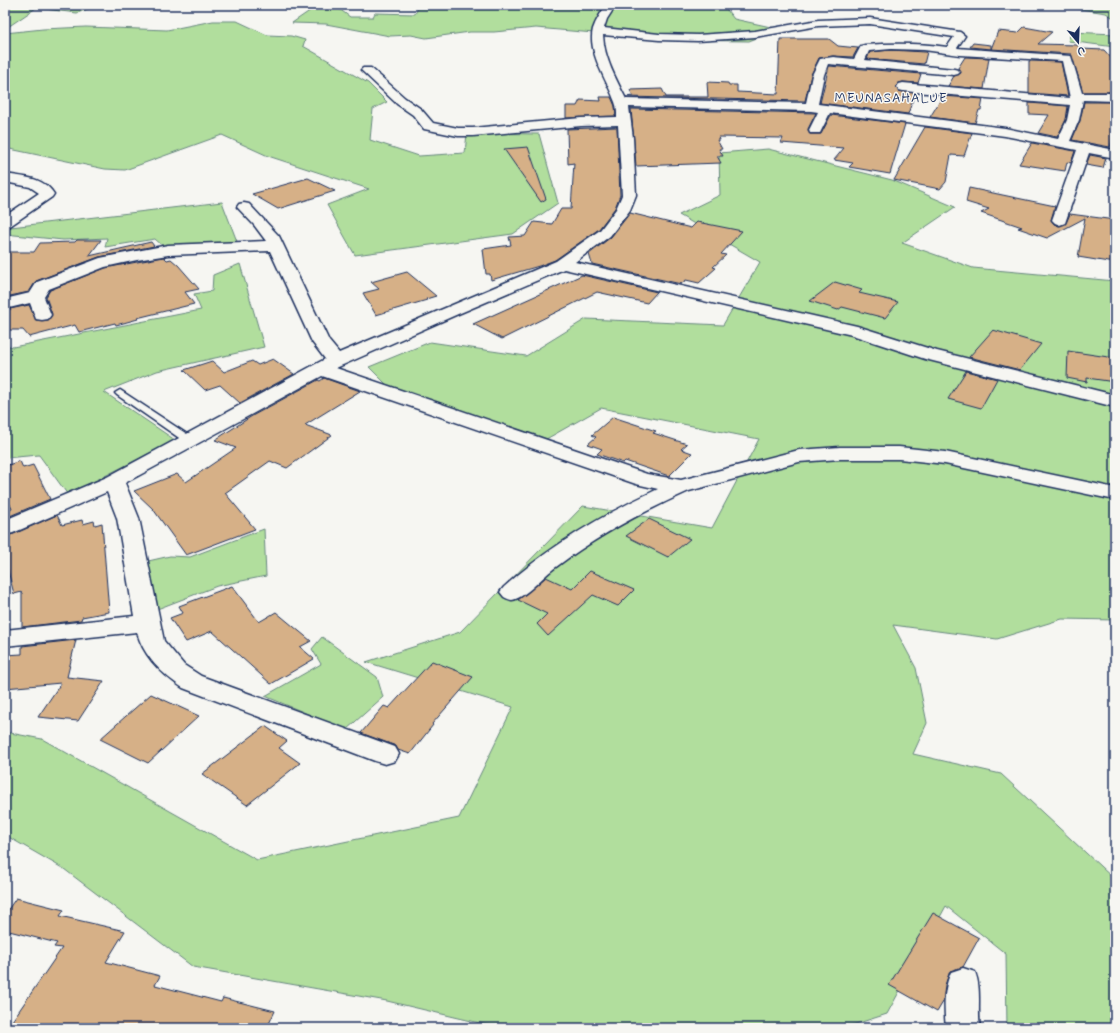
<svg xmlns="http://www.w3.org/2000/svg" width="1120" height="1033" viewBox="0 0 1120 1033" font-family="Mynerve,sans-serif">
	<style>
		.green { fill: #b1de9d; stroke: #66867e }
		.building { fill: #d6b087; stroke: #1b2f5e }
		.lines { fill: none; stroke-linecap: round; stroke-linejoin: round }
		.service-casing { stroke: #1b2f5e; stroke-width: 3 }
		.minor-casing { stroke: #1b2f5e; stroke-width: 3 }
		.service { fill: #f6f6f2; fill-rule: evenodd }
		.minor { fill: #f6f6f2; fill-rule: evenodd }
		.labels { text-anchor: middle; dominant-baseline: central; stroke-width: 3; stroke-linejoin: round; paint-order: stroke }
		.far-quarter-label { font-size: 13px; letter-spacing: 1px; fill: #1b2f5e; stroke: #f6f6f2 }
	</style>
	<rect width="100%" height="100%" fill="#f6f6f2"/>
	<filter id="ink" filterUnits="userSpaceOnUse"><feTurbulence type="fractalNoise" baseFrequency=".025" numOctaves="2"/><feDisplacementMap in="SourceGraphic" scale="8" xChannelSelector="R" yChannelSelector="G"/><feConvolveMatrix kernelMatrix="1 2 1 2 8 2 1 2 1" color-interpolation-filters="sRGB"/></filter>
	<g filter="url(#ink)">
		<g class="green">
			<path d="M5,5H98L77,13L36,8L5,29Z"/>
			<path d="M659,5H723L734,19L780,29L749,41L655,40L629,36L536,28L494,32H470L426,38L411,35L390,36L326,24L292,23L311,10L338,8L350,17H373L375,13L415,14L419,6Z"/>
			<path d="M1055,5H1115V19L1106,13Z"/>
			<path d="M213,21H237L267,35L291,36L305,40L303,46L368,83L387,102L373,109L370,140L419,156L465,153L467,133L539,134L558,203L513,234L355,255L327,205L369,189L268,156L222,135L125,170L105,169L5,148V33L43,29L86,27L167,30Z"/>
			<path d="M1071,32L1115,34V47L1068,41Z"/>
			<path d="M768,149L892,180L955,207L902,243L973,268L1115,281V620L1062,619L997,639L893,625L916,668L927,723L913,754L1001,774L1115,880V1028H1007L1006,954L946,906L887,1014L843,1028H501L387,1001L193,967L64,869L5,835V732L42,739L257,860L459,818L513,707L366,662L460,632L583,506L712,528L759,439L601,408L541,442L398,396L369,367L430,342L526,356L586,319L723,325L760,262L679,215L720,195L719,153Z"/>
			<path d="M222,202L238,244L164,247L155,239L105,247L107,238L63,240L5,234L11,227Z"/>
			<path d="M240,264L264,347L157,371L104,392L175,440L68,495L39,455L5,458V345L13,347L201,310L194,294L212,291L213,275Z"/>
			<path d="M264,529L266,576L217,586L152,611L144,562L170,556L190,557Z"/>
			<path d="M322,637L377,677L383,697L346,730L265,696L321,664L312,649Z"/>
		</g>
		<g class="building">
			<path d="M1024,27L1052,32L1038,44L1077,45L1081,49L1104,50L1115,62V92H1083L1071,54L991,49L998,31L1018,33Z"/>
			<path d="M780,39H829L838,46L858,48L853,57L833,56L819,58L811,75L805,101L626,97L633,96L630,90L662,89L666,97H708L707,82L728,83L729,85H737V92L778,94Z"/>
			<path d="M973,43L991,45V49L970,47Z"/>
			<path d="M891,50L924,52H927L924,64L867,59L870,52Z"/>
			<path d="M965,57L989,58L984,89L948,86L954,76L961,73L958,68Z"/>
			<path d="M1029,61L1061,62L1068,96L1029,93Z"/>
			<path d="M829,66L921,74L918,83L903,82L899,83L896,86L899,91L915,93L908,114L820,103Z"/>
			<path d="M943,96L983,99L981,110H979L975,123L930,117Z"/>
			<path d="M600,97H611L615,106L616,116L566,118V106H577L580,100L601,101Z"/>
			<path d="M1084,102H1115V131L1110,147L1072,140L1080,121Z"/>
			<path d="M1029,103L1068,106L1066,120L1057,137L1038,133L1049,115L1029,114Z"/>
			<path d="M631,109L816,113L808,129L810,134H821L831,115L905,124L890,174L849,167L853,163L834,160L844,148L781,143L783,138L719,137L720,140H717L722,149H719L723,156H717L721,163L636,166Z"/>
			<path d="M617,127L620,195L615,208L599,229L555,260L539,266L491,280L490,274H486L483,249L511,245L509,237L525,236L534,222L552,224L561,209H571L574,163L568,164L567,129Z"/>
			<path d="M925,127L972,133L964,156L951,155L946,182L940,189L894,180Z"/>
			<path d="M1032,143L1075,151L1071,163L1067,162L1065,171L1019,164Z"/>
			<path d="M528,147L546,199L541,202L504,149Z"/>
			<path d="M1090,155L1106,158L1103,168L1086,165Z"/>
			<path d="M308,178L335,191L278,209L252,194Z"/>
			<path d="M969,188L1055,206L1051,220L1054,224L1059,226L1066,223L1070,214L1115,220V263L1078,257L1085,218L1047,238L1018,228L1022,227L981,213L989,209L966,202Z"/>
			<path d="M630,213L691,228L697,222L742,231L721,254L726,255L713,267L716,268L699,283L686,280L681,284L592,264L589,254L611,237Z"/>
			<path d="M77,240H101L89,256L151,242L154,246L99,257L36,281L29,292L5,297V252H34L40,243L75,242Z"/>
			<path d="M164,257L167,260L171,259L178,265L199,289L185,292L194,304L137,318L138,319L116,325L115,323L79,332L75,325L29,337L23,330H5V310L29,305L36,320H48L52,314L46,297L50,290L105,268Z"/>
			<path d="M407,272L436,296L426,299L427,300L376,315L363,293L379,289L371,282Z"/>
			<path d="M582,275L657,292L647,303L597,292L502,339L473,324Z"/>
			<path d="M835,282L862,290L859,293L898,302L885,318L842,307L838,310L810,301Z"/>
			<path d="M993,330L1041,344L1020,370L969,357Z"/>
			<path d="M1068,351L1115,358V382L1087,378V382L1067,378Z"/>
			<path d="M273,359L294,374L240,403L220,385L205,390L184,370L212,361L224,372L252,361L258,365Z"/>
			<path d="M966,371L997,379L981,408L948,399Z"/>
			<path d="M324,378L360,391L305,425L332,435L287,468L270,461L225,493L255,529L186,555L153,509L134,491L177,474L186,482L236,448L215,440L252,416L318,380L320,381Z"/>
			<path d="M613,417L656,431L653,433L687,444L681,449L692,453L669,476L625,461L623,463L597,454L602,449L588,444L596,437L592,435Z"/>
			<path d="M20,461L23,468L33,465L50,499L5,518V511L12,509L5,493V466Z"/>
			<path d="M57,515L62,525L82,520L83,524L94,521L95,525L102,523L109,612L82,617L81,620L22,627V592L14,594L5,559V536L14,534Z"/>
			<path d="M649,519L690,539L668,557L626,536Z"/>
			<path d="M590,571L634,590L618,606L593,595L548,636L537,624L547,614L518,600L546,577L572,589Z"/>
			<path d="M232,586L259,622L276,612L311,641L300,647L314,659L271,684L212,631L186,642L170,618L183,613L179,606Z"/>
			<path d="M76,640L67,677L104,681L78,721L38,717L61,683L5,688V655L22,654V646Z"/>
			<path d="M432,661L473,677L432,724L433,725L410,754L398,750L396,746L361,733L384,706L389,708Z"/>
			<path d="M151,694L199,716L148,763L100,739Z"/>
			<path d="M265,726L287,741L279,748L300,763L247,805L202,774Z"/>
			<path d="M16,898L64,910L60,916L125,931L106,962L160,976L155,985L221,1002L223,998L275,1011L267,1028H25L10,1024L62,948L54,947L57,943L5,930V914Z"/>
			<path d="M933,913L979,938L963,967L950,971L945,985L943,1002L937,1012L889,985Z"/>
		</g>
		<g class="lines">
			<defs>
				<path id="service" d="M120,390L193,438L194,440L193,442H185L117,395L115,393Z"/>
				<g id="minor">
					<path d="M606,5H616L607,19L604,28L659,34L698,35L755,31L818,20L870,18L960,32L965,36L957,48L1071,56L1082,93H1115V101L1083,100L1079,120L1070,141L1115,150V158L1089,153L1065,223L1060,225L1055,223L1052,220L1077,150L1005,136L830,113L820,133H810L809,130L818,112L811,111L629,107L633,138L636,195L630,210L610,236L575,262L857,326L937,351L1115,395V407L925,359L852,335L564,269L458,314L336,368L647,474L681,480L799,450L840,447H899L945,452L1115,488V500L945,464L899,459H840L799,462L689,491C642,512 597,536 556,567C545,574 524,599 512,600C510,600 506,598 504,597L500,592L504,587C550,546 602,515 658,489L636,484L322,376L125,483L139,518L164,641L184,665L201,676L395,747L399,754L395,761L385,764L375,761L183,688C163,675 143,656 137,632L5,646V630L134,616L117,518L107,492L13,533L5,535V520L107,477L325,359L312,342L270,251L168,255L137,260L105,267L49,289L44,297L51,315L48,319L42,320L36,319L30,303L5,309V299L30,293L37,282L100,258L168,245L266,241L254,225L237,207L239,204L244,203L249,204L279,236L329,341L339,353L556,261L600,230L616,209L622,195L618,125L581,126L473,136H458L429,130L424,129L413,115L397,104L361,70L363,68H371L405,98L421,109L433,123L458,128H473L581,118L617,117C617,112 617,107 615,102C608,82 587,52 593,29C596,20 601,13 606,5ZM870,24L954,37L947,47C920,43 893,43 865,45L861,46L854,59L833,57L820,59L812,75L806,103L626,99C616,79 604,58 603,35L659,40L698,41L755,37L818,26ZM891,49L924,50L960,55L1062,61L1070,98L903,83L899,84L897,87L899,90L903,91L1070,105L1067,120L1058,139L1005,128L818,104L824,75L828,64L954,75L958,74L960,72L958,70L954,69L865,60L869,51Z"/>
					<path d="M5,174C23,177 44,177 54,194L52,197L10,226L5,228V216L39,193L30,187L5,182Z"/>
					<path d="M963,968L975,972C982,989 977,1009 980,1028H946C944,1009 943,990 951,972Z"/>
				</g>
			</defs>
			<use href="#service" class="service-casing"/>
			<use href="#minor" class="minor-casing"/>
			<use href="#service" class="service"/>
			<use href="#minor" class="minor"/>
		</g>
	</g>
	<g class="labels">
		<g class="far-quarter-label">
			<text x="891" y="98">MEUNASAHALUE</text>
		</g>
	</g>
	<rect width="1120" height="1033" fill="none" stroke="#f6f6f2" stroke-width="20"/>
	<rect x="10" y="10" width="1100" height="1013" fill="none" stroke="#1b2f5e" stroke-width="1.5" filter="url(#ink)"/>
	<g transform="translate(1078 42) rotate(161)" stroke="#f6f6f2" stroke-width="3" paint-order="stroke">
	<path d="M0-3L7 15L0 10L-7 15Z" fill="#1b2f5e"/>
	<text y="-6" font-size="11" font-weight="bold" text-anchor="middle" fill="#1b2f5e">U</text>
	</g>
</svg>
